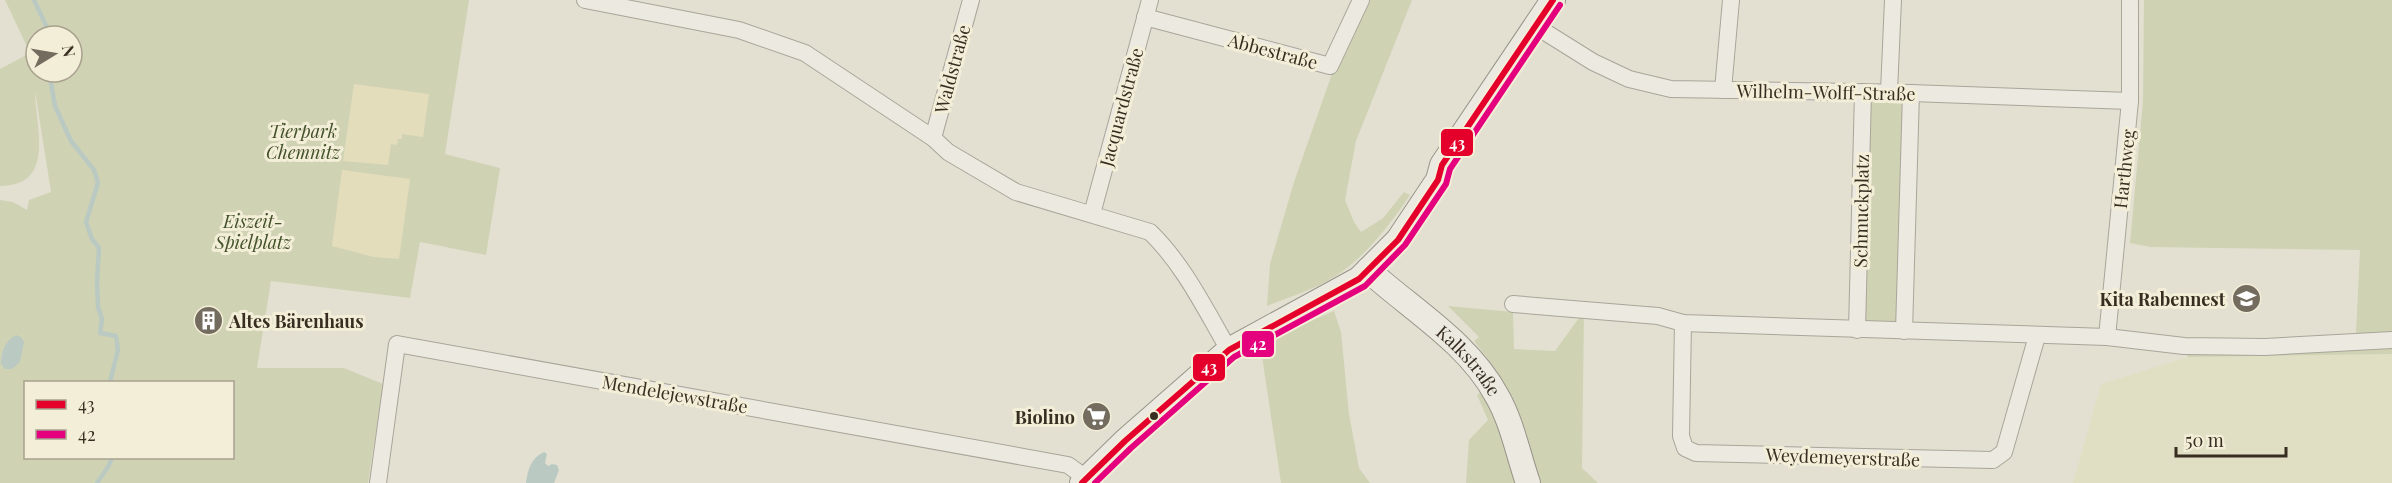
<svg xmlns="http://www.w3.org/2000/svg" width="2392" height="483" viewBox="0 0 2392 483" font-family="'Playfair Display',serif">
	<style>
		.farmland { fill: #e1dfc3 }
		.green { fill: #cfd3b4; fill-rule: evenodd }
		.sand { fill: #e4ddbb }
		.water { fill: #bac9c2 }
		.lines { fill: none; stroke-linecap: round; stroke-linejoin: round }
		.stream { stroke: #bac9c2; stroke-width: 4.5 }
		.street-casing { stroke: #a9a599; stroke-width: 18 }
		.secondary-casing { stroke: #989489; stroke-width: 26 }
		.street { stroke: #ece9e1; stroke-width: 16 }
		.secondary { stroke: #ece9e1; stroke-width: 24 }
		.bus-1-casing { stroke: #f3eed7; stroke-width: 10 }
		.bus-2-casing { stroke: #f3eed7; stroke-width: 10 }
		.bus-1 { stroke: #e4002b; stroke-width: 6 }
		.bus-2 { stroke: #e5007d; stroke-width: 6 }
		.bus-dot { fill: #372e21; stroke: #f3eed7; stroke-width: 2 }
		.labels { text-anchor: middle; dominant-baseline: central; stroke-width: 6; stroke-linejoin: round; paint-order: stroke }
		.street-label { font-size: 18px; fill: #372e21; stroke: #f3eed7 }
		.park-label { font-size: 18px; font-style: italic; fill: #42512a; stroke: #f3eed7 }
		.poi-label { font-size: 18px; font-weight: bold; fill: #372e21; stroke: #f3eed7; text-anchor: end }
		.line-badge { stroke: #f3eed7; stroke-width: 2 }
		.badge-label { font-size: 16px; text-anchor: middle; font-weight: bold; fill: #fff }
	</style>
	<rect width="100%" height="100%" fill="#e3e0d1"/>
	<path class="farmland" d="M2392,354V483H2073L2101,384L2188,357Z"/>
	<g class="green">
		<path d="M5,0H469L445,154L500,168L486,255L420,242L410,298L271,281L257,368H344L383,384L368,483H0V200L13,202L27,210L29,200L51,192L35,91C35,125 57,186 0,186V69L30,53ZM36,36H72V72H36ZM26,382H232V458H26Z"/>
		<path d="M1365,0H1412L1356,141L1345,200L1354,222L1361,232L1383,218L1404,192L1410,195C1389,226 1361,263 1327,281C1309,291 1287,298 1267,306L1270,264L1294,182L1335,65Z"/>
		<path d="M2144,0H2392V333H2356L2360,250L2150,247L2130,243L2143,101Z"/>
		<path d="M1863,92L1911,93L1904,331L1857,330Z"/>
		<path d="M1448,306L1513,312L1514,349L1555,351L1584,311L1582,468L1598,483H1540L1508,390L1496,370L1474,341L1479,337Z"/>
		<path d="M1334,311L1341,332L1349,414L1359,468L1370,483H1281L1260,343Z"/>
		<path d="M2392,345V354L2188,357L2186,354Z"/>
		<path d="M1484,390L1490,400L1519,483H1466L1469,440L1488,420L1477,395Z"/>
	</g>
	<g class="sand">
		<path d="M354,84L429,94L423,137L402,134V139H398L397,145L391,144L388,165L343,161Z"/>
		<path d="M342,170L410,179L399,259L374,257L332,246Z"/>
	</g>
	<g class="water">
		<path d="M16,335L21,337L24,342L20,362L12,369H5L1,364C1,352 5,341 16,335Z"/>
		<path d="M544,452L547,454L545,463L548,466L552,464L557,465L559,470L554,483H526C528,469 531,458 544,452Z"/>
	</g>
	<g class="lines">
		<g class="stream">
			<path d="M34,0L51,36"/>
			<path d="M49,72L55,106L71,141L94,170L98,183L86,222L92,239L99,248L97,282L98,307L102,319L100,333L116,336L118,350L110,382"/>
			<path d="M97,483L108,467L112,458"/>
		</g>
		<defs>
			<g id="street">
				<path d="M585,0L739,30L805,53L933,138L948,152L1016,192L1150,232C1184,265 1205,309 1229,350"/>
				<path d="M1145,17L1330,66L1361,0"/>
				<path d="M1537,27L1593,62L1629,79L1671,89L1911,93L2130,101"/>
				<path d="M1723,90L1731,0"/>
				<path d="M1889,92L1893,0"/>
				<path d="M933,138L971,0"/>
				<path d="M1092,214L1150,0"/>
				<path d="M1513,304L1658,316L1683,323L2107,337L2184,346L2265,347L2392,340"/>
				<path d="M1683,323L1681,436L1685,448L1696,453L1993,460L2004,452L2037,336"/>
				<path d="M1857,330L1863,92"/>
				<path d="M1904,331L1911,93"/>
				<path d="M2107,337L2130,101V0"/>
				<path d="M378,483L397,344L1068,465L1086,478"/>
			</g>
			<g id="secondary">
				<path id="s1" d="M1368,270C1412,310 1468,342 1497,396C1512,422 1518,454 1528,483"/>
				<path d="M1082,483L1125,441L1229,350L1359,279L1398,240L1438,180L1442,165L1553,0"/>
			</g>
		</defs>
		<use href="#street" class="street-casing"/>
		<use href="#secondary" class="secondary-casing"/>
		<use href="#street" class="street"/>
		<use href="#secondary" class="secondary"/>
		<defs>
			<path id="bus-1" d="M1082,483L1125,441L1229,350L1359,279L1398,240L1438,180L1442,165L1553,0"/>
			<path id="bus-2" d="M1095,483L1131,448L1234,357L1365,286L1405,245L1446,184L1450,169L1560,5"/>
		</defs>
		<use href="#bus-1" class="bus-1-casing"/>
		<use href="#bus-2" class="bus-2-casing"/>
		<use href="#bus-1" class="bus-1"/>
		<use href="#bus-2" class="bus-2"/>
	</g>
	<defs>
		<symbol id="school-disc" viewBox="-11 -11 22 22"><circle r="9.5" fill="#736c5f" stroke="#f3eed7"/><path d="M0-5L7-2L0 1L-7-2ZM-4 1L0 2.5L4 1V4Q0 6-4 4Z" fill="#fff"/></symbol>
		<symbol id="building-disc" viewBox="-11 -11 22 22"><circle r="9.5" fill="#736c5f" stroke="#f3eed7"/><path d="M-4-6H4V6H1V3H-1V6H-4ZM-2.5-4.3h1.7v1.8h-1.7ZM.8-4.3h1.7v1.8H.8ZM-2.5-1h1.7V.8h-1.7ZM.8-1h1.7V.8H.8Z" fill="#fff"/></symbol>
		<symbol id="supermarket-disc" viewBox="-11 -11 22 22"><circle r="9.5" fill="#736c5f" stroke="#f3eed7"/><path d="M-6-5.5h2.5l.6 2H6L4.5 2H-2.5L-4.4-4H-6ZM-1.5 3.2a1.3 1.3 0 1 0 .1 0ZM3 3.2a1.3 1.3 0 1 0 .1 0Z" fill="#fff"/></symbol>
	</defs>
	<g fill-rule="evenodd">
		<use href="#school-disc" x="2230" y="282" width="33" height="33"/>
		<use href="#building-disc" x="192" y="304" width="33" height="33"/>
		<use href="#supermarket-disc" x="1080" y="400" width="33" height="33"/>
	</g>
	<circle class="bus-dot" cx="1154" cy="416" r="5"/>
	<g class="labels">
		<g class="street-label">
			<text transform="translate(1273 51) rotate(15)">Abbestraße</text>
			<text transform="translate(952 69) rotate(-75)">Waldstraße</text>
			<text transform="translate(1826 92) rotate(1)">Wilhelm-Wolff-Straße</text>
			<text transform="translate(1121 107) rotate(-75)">Jacquardstraße</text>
			<text transform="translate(2124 169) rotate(-84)">Harthweg</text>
			<text transform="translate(1861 211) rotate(-89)">Schmuckplatz</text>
			<text stroke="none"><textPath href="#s1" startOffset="136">Kalkstraße</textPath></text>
			<text transform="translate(675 394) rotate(10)">Mendelejewstraße</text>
			<text transform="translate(1843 457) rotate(2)">Weydemeyerstraße</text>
		</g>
		<g class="park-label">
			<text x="303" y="131">Tierpark<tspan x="303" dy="21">Chemnitz</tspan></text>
			<text x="253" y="221">Eiszeit-<tspan x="253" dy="21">Spielplatz</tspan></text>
		</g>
		<g class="poi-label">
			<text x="2225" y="299">Kita Rabennest</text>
			<text x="229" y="321" text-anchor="start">Altes Bärenhaus</text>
			<text x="1075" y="417">Biolino</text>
		</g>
	</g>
	<g class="line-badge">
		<rect x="1440" y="128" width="34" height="29" rx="6" fill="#e4002b"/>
		<rect x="1241" y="330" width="34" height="28" rx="6" fill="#e5007d"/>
		<rect x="1192" y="353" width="34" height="29" rx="6" fill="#e4002b"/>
	</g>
	<g class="badge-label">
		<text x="1457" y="149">43</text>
		<text x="1258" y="350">42</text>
		<text x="1209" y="373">43</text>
	</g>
	<rect x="24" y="381" width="210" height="78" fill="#f3eed7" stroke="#a8a18e" stroke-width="1.5"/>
	<rect x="36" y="400" width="30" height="9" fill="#e4002b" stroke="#a8a18e" stroke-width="1.5"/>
	<text x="78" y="411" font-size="18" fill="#372e21">43</text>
	<rect x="36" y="430" width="30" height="9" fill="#e5007d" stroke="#a8a18e" stroke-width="1.5"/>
	<text x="78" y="441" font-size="18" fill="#372e21">42</text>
	<g transform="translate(54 54) rotate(79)"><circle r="28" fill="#f3eed7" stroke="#a8a18e" stroke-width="1.5"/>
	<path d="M0-4.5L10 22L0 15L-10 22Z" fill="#736c5f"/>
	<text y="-9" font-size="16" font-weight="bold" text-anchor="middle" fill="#372e21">N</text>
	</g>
	<path d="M2176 447v9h110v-9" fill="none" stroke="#372e21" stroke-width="3"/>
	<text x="2185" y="447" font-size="18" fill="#372e21" stroke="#f3eed7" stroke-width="4.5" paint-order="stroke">50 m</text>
</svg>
